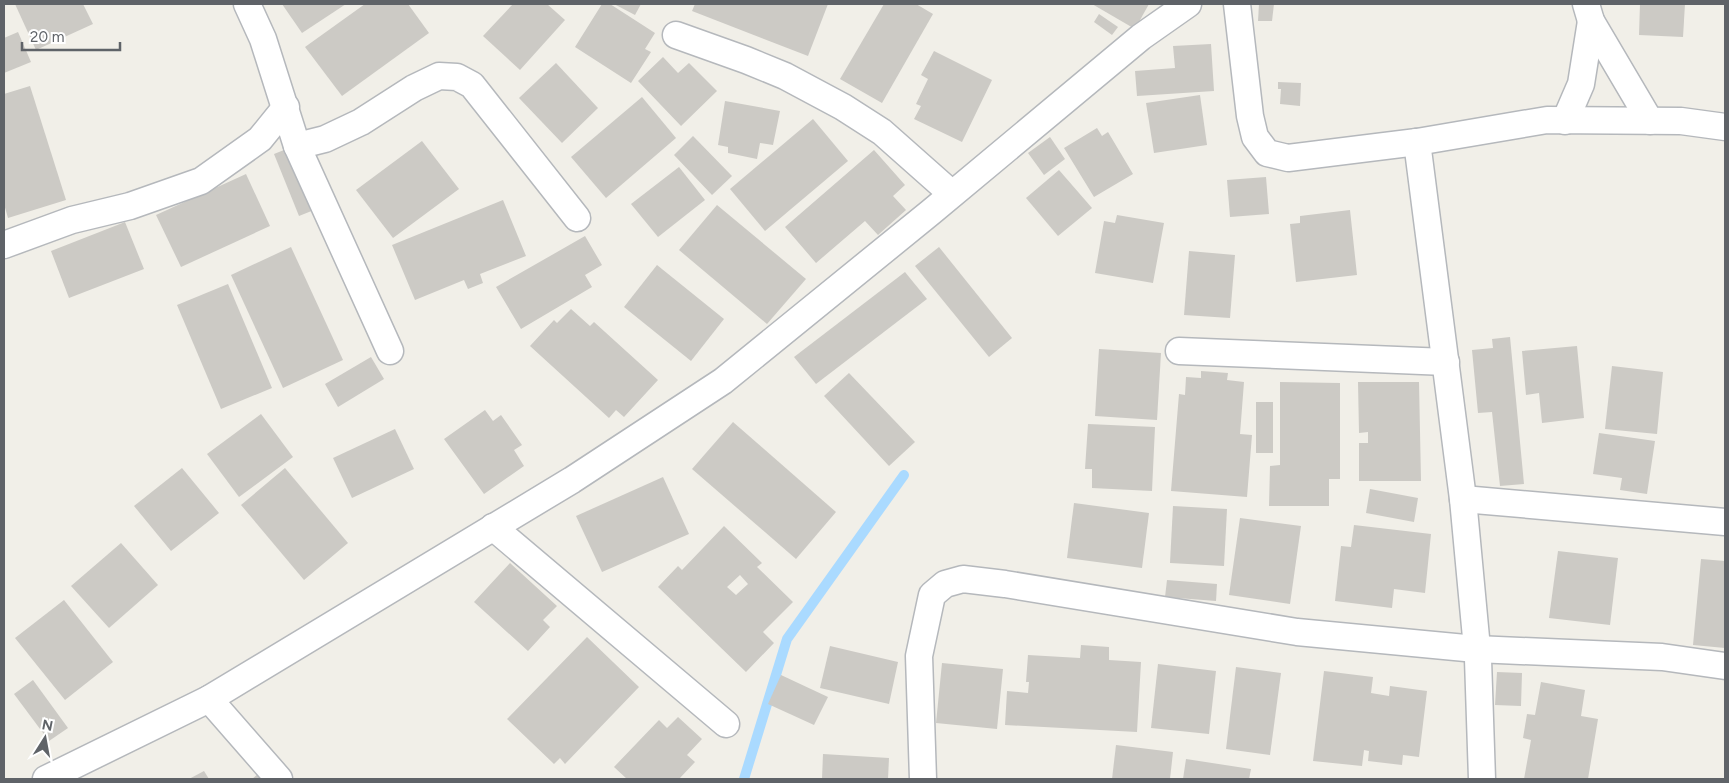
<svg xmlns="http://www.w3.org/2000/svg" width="1729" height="783" viewBox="0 0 1729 783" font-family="Figtree,sans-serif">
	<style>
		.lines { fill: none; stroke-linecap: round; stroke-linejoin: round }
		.stream { stroke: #aadaff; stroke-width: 10 }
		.building { fill: #cccac5; fill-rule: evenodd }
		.street-casing { stroke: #b5b8bc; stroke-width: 29 }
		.street { stroke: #fff; stroke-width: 26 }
	</style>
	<rect width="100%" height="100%" fill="#f1efe8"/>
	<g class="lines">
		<path class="stream" d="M744,779L787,639L904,475"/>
	</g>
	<g class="building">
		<path d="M15,4H83L93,24L36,50Z"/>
		<path d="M282,4H346L302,33Z"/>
		<path d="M365,4H408L429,33L342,96L305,47Z"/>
		<path d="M513,4H547L565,20L520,70L483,36Z"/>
		<path d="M602,4H610L655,33L645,49L651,52L631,83L575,47Z"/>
		<path d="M614,4H641L635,15Z"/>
		<path d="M695,4H828L808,56L692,11Z"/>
		<path d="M884,4H916L933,14L882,103L840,79Z"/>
		<path d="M1092,4H1149L1135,29Z"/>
		<path d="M1259,4H1274L1272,21H1258Z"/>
		<path d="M1640,4H1685L1683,37L1639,35Z"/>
		<path d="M1099,14L1118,27L1112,35L1094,22Z"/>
		<path d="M18,32L31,62L4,73V38Z"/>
		<path d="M1211,44L1214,91L1137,96L1135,71L1175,68L1173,46Z"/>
		<path d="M934,51L992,80L962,142L914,119L921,106L916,104L928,79L921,75Z"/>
		<path d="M663,57L678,73L689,63L717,91L681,126L638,81Z"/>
		<path d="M556,63L598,108L562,143L519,98Z"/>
		<path d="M1278,82L1301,83L1300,106L1280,104L1281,89H1278Z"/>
		<path d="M30,86L66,200L8,218L4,204V94Z"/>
		<path d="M1200,95L1207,145L1154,153L1146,103Z"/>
		<path d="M642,97L676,138L606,198L571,157Z"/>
		<path d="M725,101L780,111L773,145L760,143L757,159L728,153V147L718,145Z"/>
		<path d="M813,119L848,161L765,231L730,189Z"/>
		<path d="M1097,128L1102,136L1108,132L1133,174L1094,197L1064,148Z"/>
		<path d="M693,136L732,176L712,195L674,155Z"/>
		<path d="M1050,137L1065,159L1044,175L1028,153Z"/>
		<path d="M422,141L459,189L393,238L356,190Z"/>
		<path d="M289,148L314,210L299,216L274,154Z"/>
		<path d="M874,150L905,185L893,196L906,210L878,235L865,221L816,263L785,227Z"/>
		<path d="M679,167L705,200L658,237L631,204Z"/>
		<path d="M1059,170L1092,208L1058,236L1026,198Z"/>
		<path d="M246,174L270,226L181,267L156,215Z"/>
		<path d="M1266,177L1269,214L1230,217L1227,180Z"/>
		<path d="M503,200L526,256L480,274L483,283L468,289L464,280L415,300L392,245Z"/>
		<path d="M717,205L806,279L767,324L679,250Z"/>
		<path d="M1350,210L1357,275L1296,282L1290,224L1300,223V216Z"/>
		<path d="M1117,215L1164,223L1153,283L1095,273L1104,221L1115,223Z"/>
		<path d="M125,222L144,269L69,298L51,251Z"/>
		<path d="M585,236L602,265L585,275L592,287L521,329L496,287Z"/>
		<path d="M291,247L343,360L283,388L231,275Z"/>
		<path d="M939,247L1012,338L989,357L915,266Z"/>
		<path d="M1189,251L1235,255L1230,318L1184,315Z"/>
		<path d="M657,265L724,319L691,361L624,307Z"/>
		<path d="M905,272L927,299L816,384L794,357Z"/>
		<path d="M228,284L272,388L221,409L177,305Z"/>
		<path d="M571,309L590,326L594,322L658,380L624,417L616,410L609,418L530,346L554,320L557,323Z"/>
		<path d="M1510,337L1524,484L1500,486L1492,412L1478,413L1472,350L1493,348L1492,339Z"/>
		<path d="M1577,346L1584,418L1542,423L1539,393L1526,395L1522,351Z"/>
		<path d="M1099,349L1161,353L1157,420L1095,416Z"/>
		<path d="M371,357L384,379L338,407L325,384Z"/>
		<path d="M1612,366L1663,372L1657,434L1605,429Z"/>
		<path d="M1201,371L1228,373L1227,380L1244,382L1240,434L1252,435L1247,497L1171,491L1179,394L1185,395L1186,377L1201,378Z"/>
		<path d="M849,373L915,442L889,466L824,396Z"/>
		<path d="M1280,382L1340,383V479H1329V506H1269L1270,466L1280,465Z"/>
		<path d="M1358,382H1419L1421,481H1359V443H1368V432L1359,433Z"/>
		<rect x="1256" y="402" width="17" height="51"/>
		<path d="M485,410L493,421L501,415L522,445L514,450L524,466L484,494L444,439Z"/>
		<path d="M261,414L293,457L239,497L207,454Z"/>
		<path d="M733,422L836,512L796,559L692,469Z"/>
		<path d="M1088,424L1155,427L1152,491L1092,488V469H1085Z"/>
		<path d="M395,429L414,469L352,498L333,458Z"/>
		<path d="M1599,433L1655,441L1647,494L1620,490L1622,478L1593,474Z"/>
		<path d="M182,468L219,513L171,551L134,506Z"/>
		<path d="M285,468L348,543L304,580L241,505Z"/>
		<path d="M663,477L689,534L602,572L576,516Z"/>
		<path d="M1370,489L1418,498L1414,522L1366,513Z"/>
		<path d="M1074,503L1149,513L1142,568L1067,558Z"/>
		<path d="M1173,506L1227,509L1224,566L1170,563Z"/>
		<path d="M1240,518L1301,526L1290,604L1229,595Z"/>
		<path d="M1354,525L1431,534L1425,593L1394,589L1392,608L1335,601L1341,546L1351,547Z"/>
		<path d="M724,526L762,563L757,567L793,602L763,632L774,643L746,672L658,587L678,566L682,570ZM740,575L748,584L736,595L727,587Z"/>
		<path d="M121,543L158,585L109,628L71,586Z"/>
		<path d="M1558,551L1618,558L1610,625L1549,618Z"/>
		<path d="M1701,559L1725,561V648L1693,645Z"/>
		<path d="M510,563L557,606L543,620L550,627L528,651L474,602Z"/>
		<path d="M1167,580L1217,584L1216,601L1165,597Z"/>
		<path d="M64,600L113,662L65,700L15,638Z"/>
		<path d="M587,637L639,687L565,764L560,758L554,764L507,719Z"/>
		<path d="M1081,645L1109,647V660L1141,662L1137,732L1005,725L1007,691L1028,693L1029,682H1026L1028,655L1080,658Z"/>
		<path d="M830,646L898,662L889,704L820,688Z"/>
		<path d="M942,663L1003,669L997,729L936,723Z"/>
		<path d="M1158,664L1216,671L1209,734L1151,728Z"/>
		<path d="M1236,667L1281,673L1270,755L1226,749Z"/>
		<path d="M1324,671L1373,677L1371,693L1389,696L1390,686L1427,691L1419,757L1403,755L1402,765L1368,761L1369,751L1364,750L1362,766L1313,761Z"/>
		<path d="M1497,672L1522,673L1521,706L1495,705Z"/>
		<path d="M781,675L828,697L814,725L768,704Z"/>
		<path d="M33,680L68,728L49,741L14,694Z"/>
		<path d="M1541,682L1585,690L1581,716L1598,719L1588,779H1524L1531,740L1523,738L1527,714L1535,715Z"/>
		<path d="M678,717L702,739L687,755L695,762L679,779H627L614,767L659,720L667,728Z"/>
		<path d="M1116,745L1173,752L1170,779H1112Z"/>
		<path d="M823,754L889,758L888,779H822Z"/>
		<path d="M1186,759L1251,769L1249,779H1183Z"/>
		<path d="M204,771L209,779H189Z"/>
		<path d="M258,774L262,779H252Z"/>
	</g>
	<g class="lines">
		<defs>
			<g id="street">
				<path d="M247,4L263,39L297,146L390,351"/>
				<path d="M1237,4L1250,116L1255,137L1267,153L1288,158L1417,142L1547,120L1681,121L1725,127"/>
				<path d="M1586,4L1591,21L1650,121"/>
				<path d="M676,35L746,60L785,76L843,107L882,132L952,194"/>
				<path d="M1565,121L1581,84L1591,21"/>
				<path d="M1417,142L1463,499L1478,659L1482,779"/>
				<path d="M297,146L325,139L361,122L414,88L439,76L457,77L472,85L577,218"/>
				<path d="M4,245L72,220L130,206L201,181L260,139L286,107"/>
				<path d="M1179,351L1446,362"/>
				<path d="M1463,499L1725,522"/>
				<path d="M493,527L726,724"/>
				<path d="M209,699L279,779"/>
				<path d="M46,779L209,699L572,480L723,381L931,212L1141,37L1188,4"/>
				<path d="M923,779L919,656L932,595L945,584L963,579L1005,584L1297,632L1476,649L1662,657L1725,666"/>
			</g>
		</defs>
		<use href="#street" class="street-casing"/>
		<use href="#street" class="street"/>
	</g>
	<rect width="1729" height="783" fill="none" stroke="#5f6368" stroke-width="10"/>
	<g transform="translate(45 738) rotate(11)" stroke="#ffffff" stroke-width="4" paint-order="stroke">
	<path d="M0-4L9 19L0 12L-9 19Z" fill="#5f6368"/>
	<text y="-8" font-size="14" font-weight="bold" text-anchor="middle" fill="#5f6368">N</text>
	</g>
	<path d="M22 42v8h98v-8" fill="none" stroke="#5f6368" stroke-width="2.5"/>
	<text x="30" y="42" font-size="15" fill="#5f6368" stroke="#ffffff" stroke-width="4" paint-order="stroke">20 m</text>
</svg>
